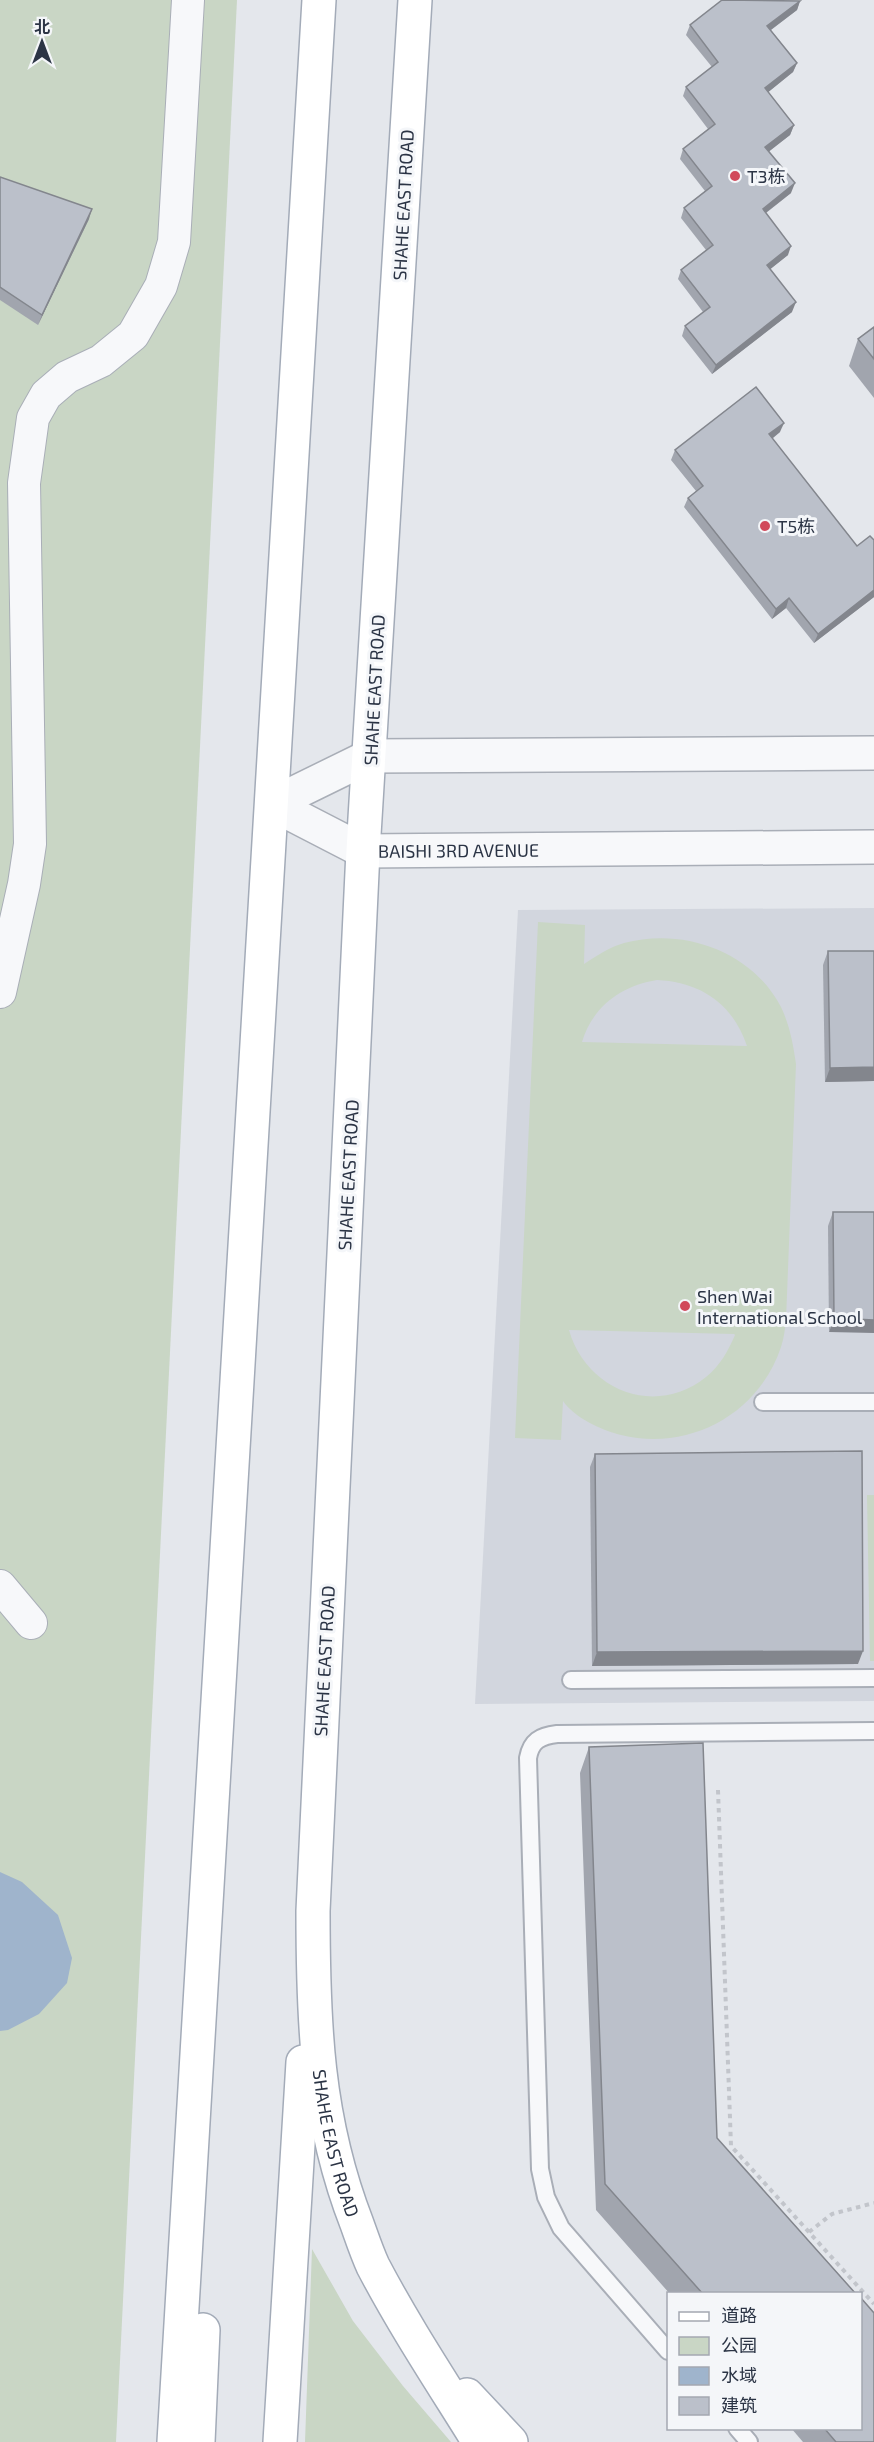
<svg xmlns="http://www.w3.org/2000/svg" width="874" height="2442" viewBox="0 0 874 2442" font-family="'Exo 2','Noto Sans SC',sans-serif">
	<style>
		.built { fill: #d2d6de }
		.green { fill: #c9d6c5; fill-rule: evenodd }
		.water { fill: #9fb4cc }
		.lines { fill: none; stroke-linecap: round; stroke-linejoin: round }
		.service-casing { stroke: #a9aeb7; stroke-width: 20 }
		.minor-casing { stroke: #a9aeb7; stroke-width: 34 }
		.tertiary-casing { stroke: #a9aeb7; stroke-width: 36 }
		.primary-casing { stroke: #a3abb8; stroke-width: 36 }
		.path { stroke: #c2c5cb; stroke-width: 4; stroke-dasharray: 4.5 4.5; stroke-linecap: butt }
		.service { stroke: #f7f8fa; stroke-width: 16 }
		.minor { stroke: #f7f8fa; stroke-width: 32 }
		.tertiary { stroke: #f7f8fa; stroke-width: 33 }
		.primary { stroke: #fff; stroke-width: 33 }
		.wall { fill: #a1a5ae }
		.shaded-wall { fill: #83868d }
		.building { fill: #bbc0ca; stroke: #83868d; stroke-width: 1.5 }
		.poi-dot { fill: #d1495b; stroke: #f4f6f9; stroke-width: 2 }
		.labels { text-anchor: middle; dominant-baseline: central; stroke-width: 6; stroke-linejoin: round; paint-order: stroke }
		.poi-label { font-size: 18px; fill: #2b3445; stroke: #f4f6f9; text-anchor: start }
		.street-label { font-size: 18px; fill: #2b3445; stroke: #f4f6f9 }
	</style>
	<rect width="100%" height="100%" fill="#e4e7ec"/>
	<path class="built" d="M874,908V1701L475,1704L518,910Z"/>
	<g class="green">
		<path d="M0,0H237L116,2442H0Z"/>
		<path d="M538,922L585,925L584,964C596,956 610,947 624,943C683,927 752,951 781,1007C790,1026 793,1044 796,1064L786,1320C785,1329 784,1338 781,1347C759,1414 689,1452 621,1435C601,1430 575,1418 563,1401L561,1440L515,1438ZM657,980C701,982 733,1004 747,1046L582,1042C593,1006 621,986 657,980ZM569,1330L734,1334L735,1335C728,1351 720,1366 706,1377C655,1418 586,1390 569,1330Z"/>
		<path d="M867,1495H874V1661H870Z"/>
		<path d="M312,2249L353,2321L403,2386L451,2442H305Z"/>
	</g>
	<path class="water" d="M0,1872L22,1882L58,1915L72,1958L67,1983L39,2014L8,2030L0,2031Z"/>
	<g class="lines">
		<defs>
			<g id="service">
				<path d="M763,1402H874"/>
				<path d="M571,1680L874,1678"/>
				<path d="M668,2351L561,2228L546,2197L540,2169L528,1758C531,1741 540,1736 557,1734L874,1731"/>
				<path d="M737,2428L749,2442"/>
			</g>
			<g id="minor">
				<path d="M0,992L24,884L30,844L24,483L33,418L46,395L67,377L101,361L133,335L161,286L174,242L188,0"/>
				<path d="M0,1586L31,1623"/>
			</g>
			<g id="tertiary">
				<path id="s1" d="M272,804L363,851L874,847"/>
				<path d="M272,804L370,756L874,753"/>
			</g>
			<g id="primary">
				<path id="s2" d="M415,0L363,851L313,1911C313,2021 316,2119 357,2224C362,2238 367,2253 373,2266C405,2327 443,2384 479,2442"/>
				<path d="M467,2395L511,2442"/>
				<path d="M174,2442L319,0"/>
				<path d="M198,2442L203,2330"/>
				<path d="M280,2442L303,2062"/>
			</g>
		</defs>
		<use href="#service" class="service-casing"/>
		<use href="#minor" class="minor-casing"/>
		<use href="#tertiary" class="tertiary-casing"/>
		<use href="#primary" class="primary-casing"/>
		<g class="path">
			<path d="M718,1790L731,2146L874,2304"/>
			<path d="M809,2232L832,2214L874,2203"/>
		</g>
		<use href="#service" class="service"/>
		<use href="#minor" class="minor"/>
		<use href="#tertiary" class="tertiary"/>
		<use href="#primary" class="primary"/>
	</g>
	<g class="wall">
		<path d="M800,1L797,10L771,30L797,63L793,72L768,92L794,125L790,135L769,151L791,193L766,213L788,255L770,269L792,312L712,374L682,336L685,326L703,312L678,279L681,270L706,250L681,218L684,208L705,191L680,159L683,149L708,129L683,96L686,87L712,67L686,35L690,25Z"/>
		<path d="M0,177L89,219L38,325L0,300Z"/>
		<path d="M874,327V398L849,366L858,339Z"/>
		<path d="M780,432L772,439L857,546L874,540V597L814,643L786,608L772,619L684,507L688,498L696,491L671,460L675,450Z"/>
		<path d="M828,951H874V1081L825,1082L823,965Z"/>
		<path d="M833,1212H874L829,1332L828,1226Z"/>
		<path d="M595,1454L858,1664L592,1666L590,1467Z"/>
		<path d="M589,1747L717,2138L856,2294H670L596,2210L580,1773Z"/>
		<path d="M791,2428H861L874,2442H803Z"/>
	</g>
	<g class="shaded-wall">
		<path d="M800,1L797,10L764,35L767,26Z"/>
		<path d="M797,63L793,72L761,98L765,88Z"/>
		<path d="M794,125L790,135L762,157L765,147Z"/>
		<path d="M795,183L791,193L759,218L763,209Z"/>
		<path d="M92,209L89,219L38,325L42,315Z"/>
		<path d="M791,246L788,255L763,275L767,265Z"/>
		<path d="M796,302L792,312L712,374L716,365Z"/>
		<path d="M784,423L780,432L765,444L769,434Z"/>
		<path d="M874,590V597L814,643L818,634Z"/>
		<path d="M789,598L786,608L772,619L776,609Z"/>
		<path d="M874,1067V1081L825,1082L830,1068Z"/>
		<path d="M834,1318L874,1320V1333L829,1332Z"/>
		<path d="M863,1651L858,1664L592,1666L597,1652Z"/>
	</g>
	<g class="building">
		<path d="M722,0L800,1L767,26L797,63L765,88L794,125L765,147L795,183L763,209L791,246L767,265L796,302L716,365L685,326L710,307L681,270L713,245L684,208L712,186L683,149L715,124L686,87L718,62L690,25Z"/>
		<path d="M0,177L92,209L42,315L0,287Z"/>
		<path d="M874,327V359L858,339Z"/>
		<path d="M756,387L784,423L769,434L857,546L870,536L874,540V590L818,634L789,598L776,609L688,498L703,486L675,450Z"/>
		<path d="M828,951H874V1067L830,1068Z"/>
		<path d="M833,1212H874V1320L834,1318Z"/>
		<path d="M862,1451L863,1651L597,1652L595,1454Z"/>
		<path d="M703,1743L717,2138L856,2294H703L605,2184L589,1747Z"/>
		<path d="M861,2298L874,2313V2442H836L824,2428H861Z"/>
	</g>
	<g class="poi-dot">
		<circle cx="735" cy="176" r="6"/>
		<circle cx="765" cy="526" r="6"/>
		<circle cx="685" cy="1306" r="6"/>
	</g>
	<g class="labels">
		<g class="poi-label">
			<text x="747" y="176">T3栋</text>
			<text x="777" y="526">T5栋</text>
			<text x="697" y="1296">Shen Wai<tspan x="697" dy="21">International School</tspan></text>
		</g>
		<g class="street-label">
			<text transform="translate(403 205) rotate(-87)">SHAHE EAST ROAD</text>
			<text transform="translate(374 690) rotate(-87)">SHAHE EAST ROAD</text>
			<text stroke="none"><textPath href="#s1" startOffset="198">BAISHI 3RD AVENUE</textPath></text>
			<text transform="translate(348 1175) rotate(-87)">SHAHE EAST ROAD</text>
			<text transform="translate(324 1661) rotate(-87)">SHAHE EAST ROAD</text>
			<text stroke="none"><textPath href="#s2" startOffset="2148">SHAHE EAST ROAD</textPath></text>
		</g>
	</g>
	<rect x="667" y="2292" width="195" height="138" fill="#f4f6f9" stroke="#a4a8b1" stroke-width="1.5"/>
	<rect x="679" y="2312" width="30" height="9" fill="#ffffff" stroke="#a4a8b1" stroke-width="1.5"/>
	<text x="721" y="2322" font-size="18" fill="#2b3445">道路</text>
	<rect x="679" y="2337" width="30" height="18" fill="#c9d6c5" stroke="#a4a8b1" stroke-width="1.5"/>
	<text x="721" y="2352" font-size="18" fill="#2b3445">公园</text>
	<rect x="679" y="2367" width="30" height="18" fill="#9fb4cc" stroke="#a4a8b1" stroke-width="1.5"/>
	<text x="721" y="2382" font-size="18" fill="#2b3445">水域</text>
	<rect x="679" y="2397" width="30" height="18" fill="#bbc0ca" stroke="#a4a8b1" stroke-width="1.5"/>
	<text x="721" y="2412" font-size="18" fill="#2b3445">建筑</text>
	<g transform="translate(42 42)" stroke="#f4f6f9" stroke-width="4.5" paint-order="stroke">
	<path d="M0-4.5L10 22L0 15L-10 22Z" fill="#2b3445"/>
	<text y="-9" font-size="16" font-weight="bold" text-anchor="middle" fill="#2b3445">北</text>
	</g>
</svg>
